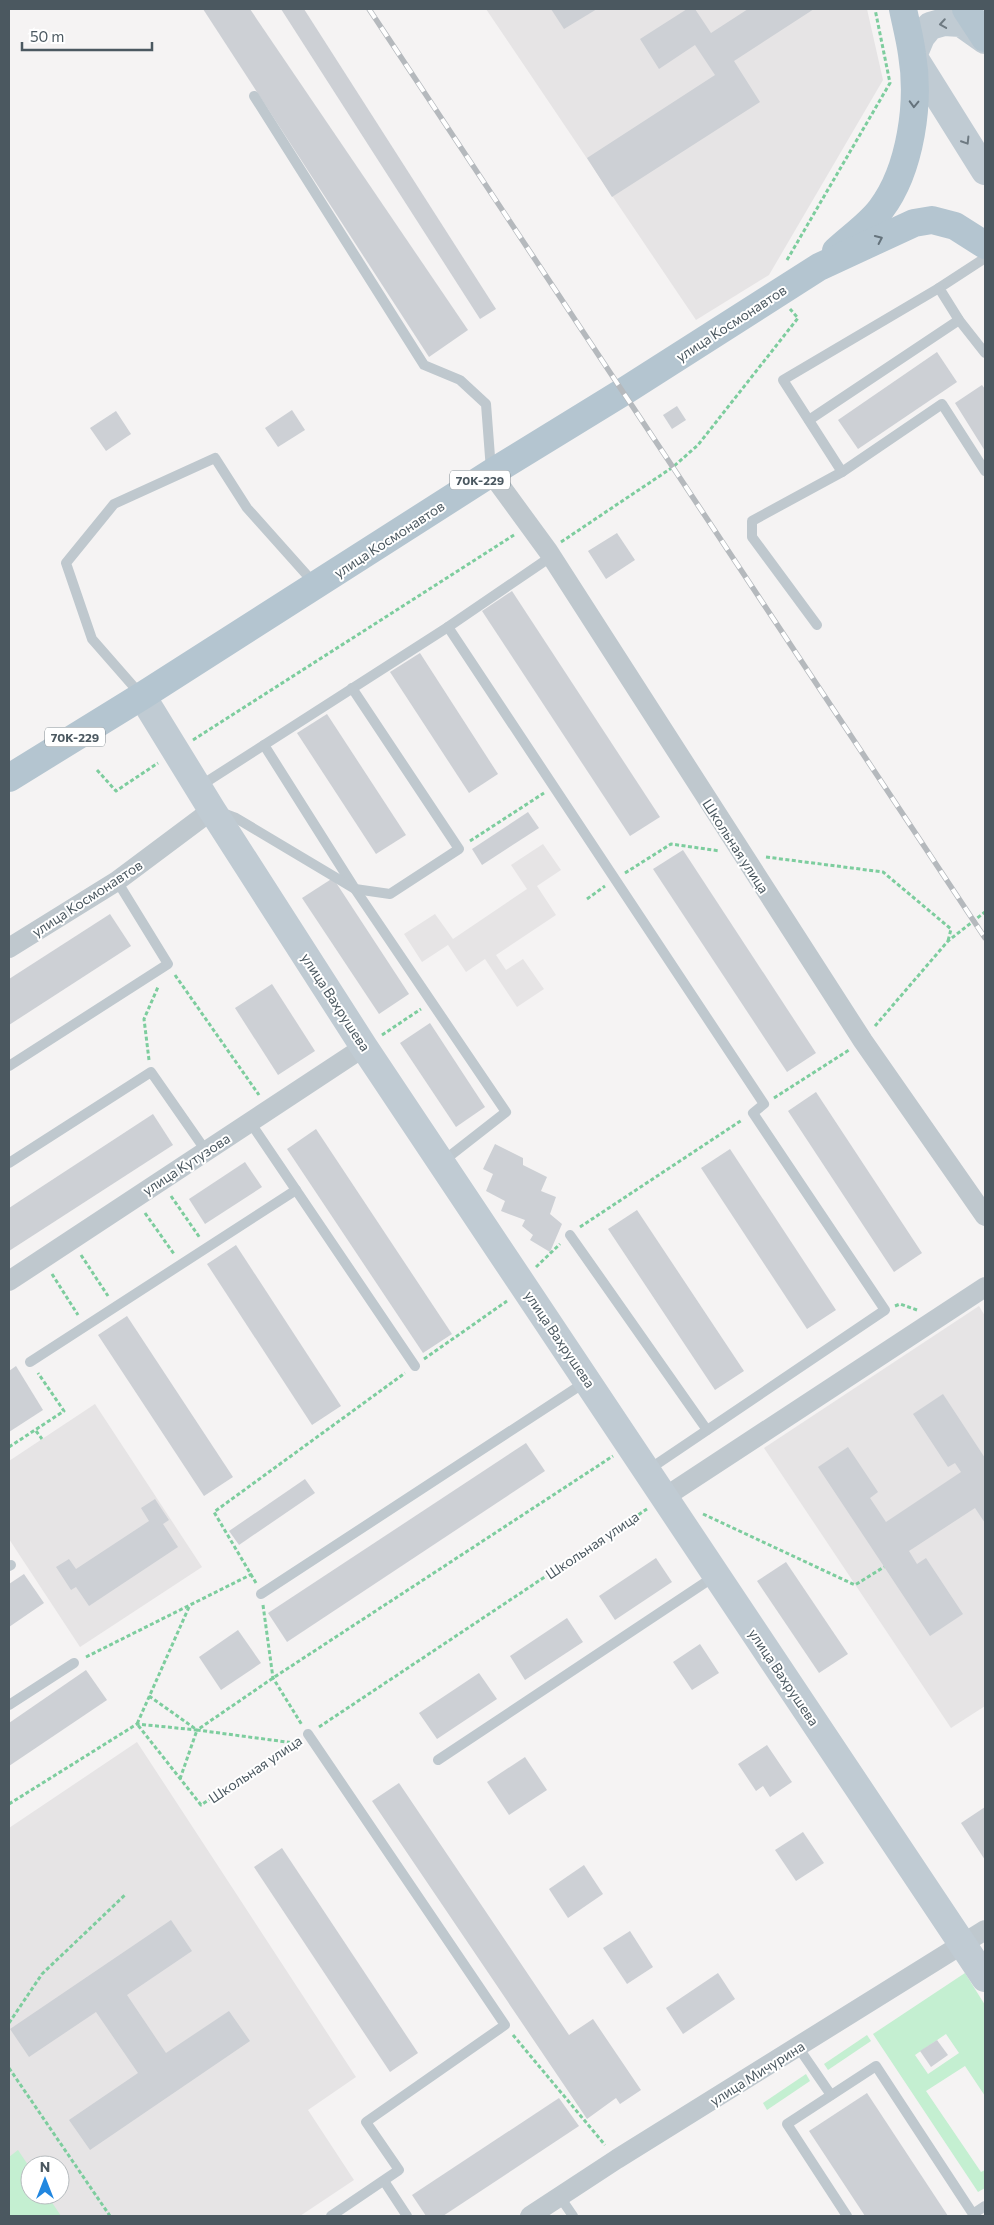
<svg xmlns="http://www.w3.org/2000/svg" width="994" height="2225" viewBox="0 0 994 2225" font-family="Commissioner,sans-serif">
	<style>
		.education { fill: #e6e4e5; fill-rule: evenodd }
		.green { fill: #c4efd1; fill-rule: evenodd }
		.building { fill: #cdd0d5 }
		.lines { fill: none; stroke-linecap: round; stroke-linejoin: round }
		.path { stroke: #7dcd9e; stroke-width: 3; stroke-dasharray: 4 2.5; stroke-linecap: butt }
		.service { stroke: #bfc8ce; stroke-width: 10 }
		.minor { stroke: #bfc8ce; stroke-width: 20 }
		.secondary { stroke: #c0cbd3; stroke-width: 28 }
		.primary { stroke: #b4c5d0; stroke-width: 28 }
		.rail-casing { stroke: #b5b9bd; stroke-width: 5.5 }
		.rail { stroke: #fff; stroke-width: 4; stroke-dasharray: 11; stroke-linecap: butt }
		.oneway { stroke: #6e7a82 }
		.oneway2 { stroke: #65737c }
		.labels { text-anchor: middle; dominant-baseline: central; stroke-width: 4; stroke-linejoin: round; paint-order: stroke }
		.shield { fill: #fff; stroke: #818a90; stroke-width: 1 }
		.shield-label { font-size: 12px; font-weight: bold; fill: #4b5860 }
		.street-label { font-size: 14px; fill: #4b5860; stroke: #fff }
	</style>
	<rect width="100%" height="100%" fill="#f5f3f3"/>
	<g class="education">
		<path d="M486,9H867L883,80L769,275L696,320Z"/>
		<path d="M543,844L561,870L537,886L556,915L496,955L506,970L523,959L544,989L517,1007L485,959L466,972L448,945L422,962L404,934L435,914L453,939L527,889L511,865Z"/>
		<path d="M979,1306L985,1316V1706L951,1728L764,1448Z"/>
		<path d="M95,1404L202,1567L80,1647L9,1539V1461Z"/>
		<path d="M137,1742L356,2077L308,2110L354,2180L300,2216H9V1828ZM30,2165H60V2195H30Z"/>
	</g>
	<g class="green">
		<path d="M965,1973L985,2005V2096L965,2066L926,2091L981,2172L985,2170V2188L978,2192L873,2034ZM946,2034L959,2053L928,2074L915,2055Z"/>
		<path d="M867,2035L871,2041L828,2070L824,2064Z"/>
		<path d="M806,2074L810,2081L767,2110L763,2103Z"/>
		<path d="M18,2150L30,2168V2195H47L61,2216H9V2157Z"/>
	</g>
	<g class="building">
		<path d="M203,9H250L468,330L429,357Z"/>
		<path d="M281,9H304L496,309L480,319Z"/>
		<path d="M551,9H597L564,29Z"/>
		<path d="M687,9H695L711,33L748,9H814L734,61L760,102L612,197L587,158L715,75L695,45L659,69L640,39Z"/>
		<path d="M937,352L957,382L858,449L838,420Z"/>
		<path d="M982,385L985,389V451L955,403Z"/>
		<path d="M677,406L686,420L672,429L663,415Z"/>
		<path d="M292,410L305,430L278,447L265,428Z"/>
		<path d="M116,411L131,434L106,451L90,428Z"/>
		<path d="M617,533L635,560L606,579L588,551Z"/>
		<path d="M512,591L660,817L630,836L482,611Z"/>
		<path d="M420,653L498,774L469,793L390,672Z"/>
		<path d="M327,714L406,835L376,854L297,733Z"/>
		<path d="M528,812L539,828L482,865L472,849Z"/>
		<path d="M683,850L816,1053L787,1072L653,869Z"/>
		<path d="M333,878L409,994L379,1014L302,898Z"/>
		<path d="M110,914L131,946L9,1025V979Z"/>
		<path d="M272,984L315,1051L278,1075L235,1008Z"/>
		<path d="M430,1023L485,1107L456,1127L400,1043Z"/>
		<path d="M816,1092L922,1253L894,1272L788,1111Z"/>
		<path d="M153,1114L173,1145L9,1251V1208Z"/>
		<path d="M316,1129L452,1334L423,1353L287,1149Z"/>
		<path d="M495,1144L523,1158V1165L547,1177L541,1191L556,1197L550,1214L562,1224L550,1252L530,1240L533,1235L522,1226L525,1220L501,1211L505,1201L486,1191L493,1174L483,1169Z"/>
		<path d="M730,1149L836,1310L807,1329L701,1168Z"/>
		<path d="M245,1162L262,1187L205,1224L189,1199Z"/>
		<path d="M637,1210L744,1371L715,1390L608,1229Z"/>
		<path d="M236,1245L341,1406L312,1425L207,1264Z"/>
		<path d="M127,1316L233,1477L204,1496L98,1335Z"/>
		<path d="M16,1366L43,1410L9,1432V1371Z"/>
		<path d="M943,1394L985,1458V1523L975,1508L909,1551L917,1564L926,1558L963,1614L930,1636L818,1467L848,1447L878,1492L870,1498L886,1522L961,1472L955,1463L948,1467L913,1414Z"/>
		<path d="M526,1443L545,1471L287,1642L268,1613Z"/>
		<path d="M305,1479L315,1493L239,1545L229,1531Z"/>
		<path d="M155,1499L169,1520L163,1524L178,1547L89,1606L76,1587L71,1590L56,1567L69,1559L76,1569L149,1521L141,1508Z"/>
		<path d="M656,1558L672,1582L615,1620L599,1596Z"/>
		<path d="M786,1562L848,1654L819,1673L757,1581Z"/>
		<path d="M24,1574L44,1603L9,1627V1584Z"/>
		<path d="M567,1618L583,1642L525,1680L510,1656Z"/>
		<path d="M238,1630L261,1663L221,1690L199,1657Z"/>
		<path d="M700,1644L719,1673L692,1690L673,1662Z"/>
		<path d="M86,1670L107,1700L9,1766V1723Z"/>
		<path d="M479,1673L497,1699L437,1739L419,1713Z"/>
		<path d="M767,1745L792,1782L770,1797L763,1786L756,1791L738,1764Z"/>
		<path d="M525,1757L547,1790L509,1815L487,1782Z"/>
		<path d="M399,1783L569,2035L593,2019L641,2090L620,2104L616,2098L587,2119L372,1801Z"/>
		<path d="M985,1807V1860L961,1823Z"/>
		<path d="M803,1832L824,1863L796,1881L775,1850Z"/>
		<path d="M282,1848L418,2053L390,2072L254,1867Z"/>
		<path d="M584,1865L603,1894L568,1918L549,1889Z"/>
		<path d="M171,1920L192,1951L127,1995L166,2053L229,2011L250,2041L90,2150L69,2120L138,2073L96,2012L29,2057L10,2029Z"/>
		<path d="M630,1931L653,1967L627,1984L603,1948Z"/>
		<path d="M718,1973L735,1999L683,2034L666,2008Z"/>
		<path d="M937,2040L948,2055L931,2067L920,2051Z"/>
		<path d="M867,2093L948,2216H865L809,2131Z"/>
		<path d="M559,2098L579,2126L443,2216H426L412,2195Z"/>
	</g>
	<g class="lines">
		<g class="path">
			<path d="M787,260L890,83L875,9"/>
			<path d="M561,542L673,467L698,445L798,318L790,309"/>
			<path d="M193,740L514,535"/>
			<path d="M97,770L116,791L158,763"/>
			<path d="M470,841L544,793"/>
			<path d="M766,857L883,872L951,929L948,941"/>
			<path d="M625,873L671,844L720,851"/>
			<path d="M587,899L605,886"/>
			<path d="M175,975L259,1095"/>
			<path d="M875,1026L948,941L985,912"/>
			<path d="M382,1035L421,1009"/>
			<path d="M149,1060L144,1019L158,987"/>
			<path d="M774,1098L849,1050"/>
			<path d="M171,1196L200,1238"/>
			<path d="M145,1213L174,1254"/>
			<path d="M580,1227L742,1120"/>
			<path d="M81,1255L108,1296"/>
			<path d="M536,1267L560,1244"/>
			<path d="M52,1274L78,1315"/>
			<path d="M895,1306L900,1304L917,1310"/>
			<path d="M424,1359L507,1301"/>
			<path d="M36,1431L42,1439"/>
			<path d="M9,1447L64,1411L38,1373"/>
			<path d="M703,1514L855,1585L884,1567"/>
			<path d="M256,1583L214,1512L405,1373"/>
			<path d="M263,1605L273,1678L302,1725"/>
			<path d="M189,1607L137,1724L201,1805L297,1741"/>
			<path d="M86,1657L252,1574"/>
			<path d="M149,1696L197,1730L294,1743"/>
			<path d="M319,1727L647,1509"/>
			<path d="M180,1779L197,1730"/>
			<path d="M9,1804L137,1724L197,1730L273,1678L613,1456"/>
			<path d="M9,2023L42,1974L126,1894"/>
			<path d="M513,2035L605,2145"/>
			<path d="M9,2068L110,2216"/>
		</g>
		<g class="service">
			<path d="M254,96L424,365L460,380L486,404L491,470"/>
			<path d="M985,258L939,288L959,320L985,353"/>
			<path d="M939,288L783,380L842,472L942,404L985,471"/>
			<path d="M809,420L959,320"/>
			<path d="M817,625L752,537V521L842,472"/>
			<path d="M448,627L764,1104L753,1113L885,1310L648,1470"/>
			<path d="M141,695L92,639L66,563L114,504L215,458L247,508L314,583"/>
			<path d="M264,745L355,889L506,1112L442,1162"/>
			<path d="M200,786L448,627L552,556"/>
			<path d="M220,812L236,818L355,889L390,894L459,849L352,688"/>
			<path d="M9,1066L168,964L117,881"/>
			<path d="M250,1122L415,1366"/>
			<path d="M9,1163L151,1072L206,1151"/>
			<path d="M570,1235L707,1430"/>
			<path d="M30,1362L296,1190"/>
			<path d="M9,1566L11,1565"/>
			<path d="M261,1594L587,1381"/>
			<path d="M9,1705L74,1663"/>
			<path d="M308,1734L505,2025L366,2122L399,2170L331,2216"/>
			<path d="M438,1760L715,1576"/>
			<path d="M798,2047L831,2095"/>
			<path d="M384,2181L407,2216"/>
			<path d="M560,2197L573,2216"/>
			<path d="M847,2216L787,2124L876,2066L973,2214L985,2206"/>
		</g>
		<g class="minor">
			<path d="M491,473L548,551L863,1041L985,1216"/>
			<path d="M9,948L117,881L212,810"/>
			<path d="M9,1281L364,1047"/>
			<path d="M665,1497L985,1287"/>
			<path d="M530,2216L617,2159L985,1930"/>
		</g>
		<g class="secondary">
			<path d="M985,40L961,23L944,22L930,26L921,37L913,56L985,171"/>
			<path d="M142,696L212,810L364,1047L985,1978"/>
		</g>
		<g class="primary">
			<path d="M966,9L985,38"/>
			<path d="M836,251C851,237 870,224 881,209C911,169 920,102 912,54C910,39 906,24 903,9"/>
			<path d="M9,778L142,696L491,473L623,392L819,267L914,223L932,220L955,226L985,245"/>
		</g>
		<defs>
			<path id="rail" d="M369,9L985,938"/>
		</defs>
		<use href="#rail" class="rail-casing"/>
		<use href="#rail" class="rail"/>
	</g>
	<defs><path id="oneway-chevron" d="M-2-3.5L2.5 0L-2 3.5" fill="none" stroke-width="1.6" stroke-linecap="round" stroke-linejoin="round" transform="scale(1.25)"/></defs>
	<g class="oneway">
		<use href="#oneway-chevron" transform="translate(943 24) rotate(171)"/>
		<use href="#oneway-chevron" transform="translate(966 141) rotate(58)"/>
	</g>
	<g class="oneway2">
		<use href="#oneway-chevron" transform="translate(914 104) rotate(92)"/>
		<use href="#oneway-chevron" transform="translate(879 239) rotate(-25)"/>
	</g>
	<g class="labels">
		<g class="shield">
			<rect x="450" y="470.5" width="60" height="19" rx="4"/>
			<rect x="45" y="727.5" width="60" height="19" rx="4"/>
		</g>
		<g class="shield-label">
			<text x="480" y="480">70К-229</text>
			<text x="75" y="737">70К-229</text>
		</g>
		<g class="street-label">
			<text transform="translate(731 323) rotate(-33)">улица Космонавтов</text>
			<text transform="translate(389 539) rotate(-33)">улица Космонавтов</text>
			<text transform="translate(736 846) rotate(57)">Школьная улица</text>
			<text transform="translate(87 898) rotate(-33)">улица Космонавтов</text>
			<text transform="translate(336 1002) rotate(57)">улица Вахрушева</text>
			<text transform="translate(186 1164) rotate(-33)">улица Кутузова</text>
			<text transform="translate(560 1339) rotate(56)">улица Вахрушева</text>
			<text transform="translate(592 1545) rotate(-34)">Школьная улица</text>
			<text transform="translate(784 1677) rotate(56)">улица Вахрушева</text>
			<text transform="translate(255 1769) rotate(-34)">Школьная улица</text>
			<text transform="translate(757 2073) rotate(-32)">улица Мичурина</text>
		</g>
	</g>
	<rect width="994" height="2225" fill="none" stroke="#4b5860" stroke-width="20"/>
	<g transform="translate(45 2180)"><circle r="24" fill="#ffffff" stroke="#b7bcbf"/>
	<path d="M0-4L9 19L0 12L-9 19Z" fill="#2187e0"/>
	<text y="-8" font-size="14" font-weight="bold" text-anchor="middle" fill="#4b5860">N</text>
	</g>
	<path d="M22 42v8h130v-8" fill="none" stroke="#4b5860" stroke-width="2.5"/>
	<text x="30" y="42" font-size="15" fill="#4b5860" stroke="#ffffff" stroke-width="4" paint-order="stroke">50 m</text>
</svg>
